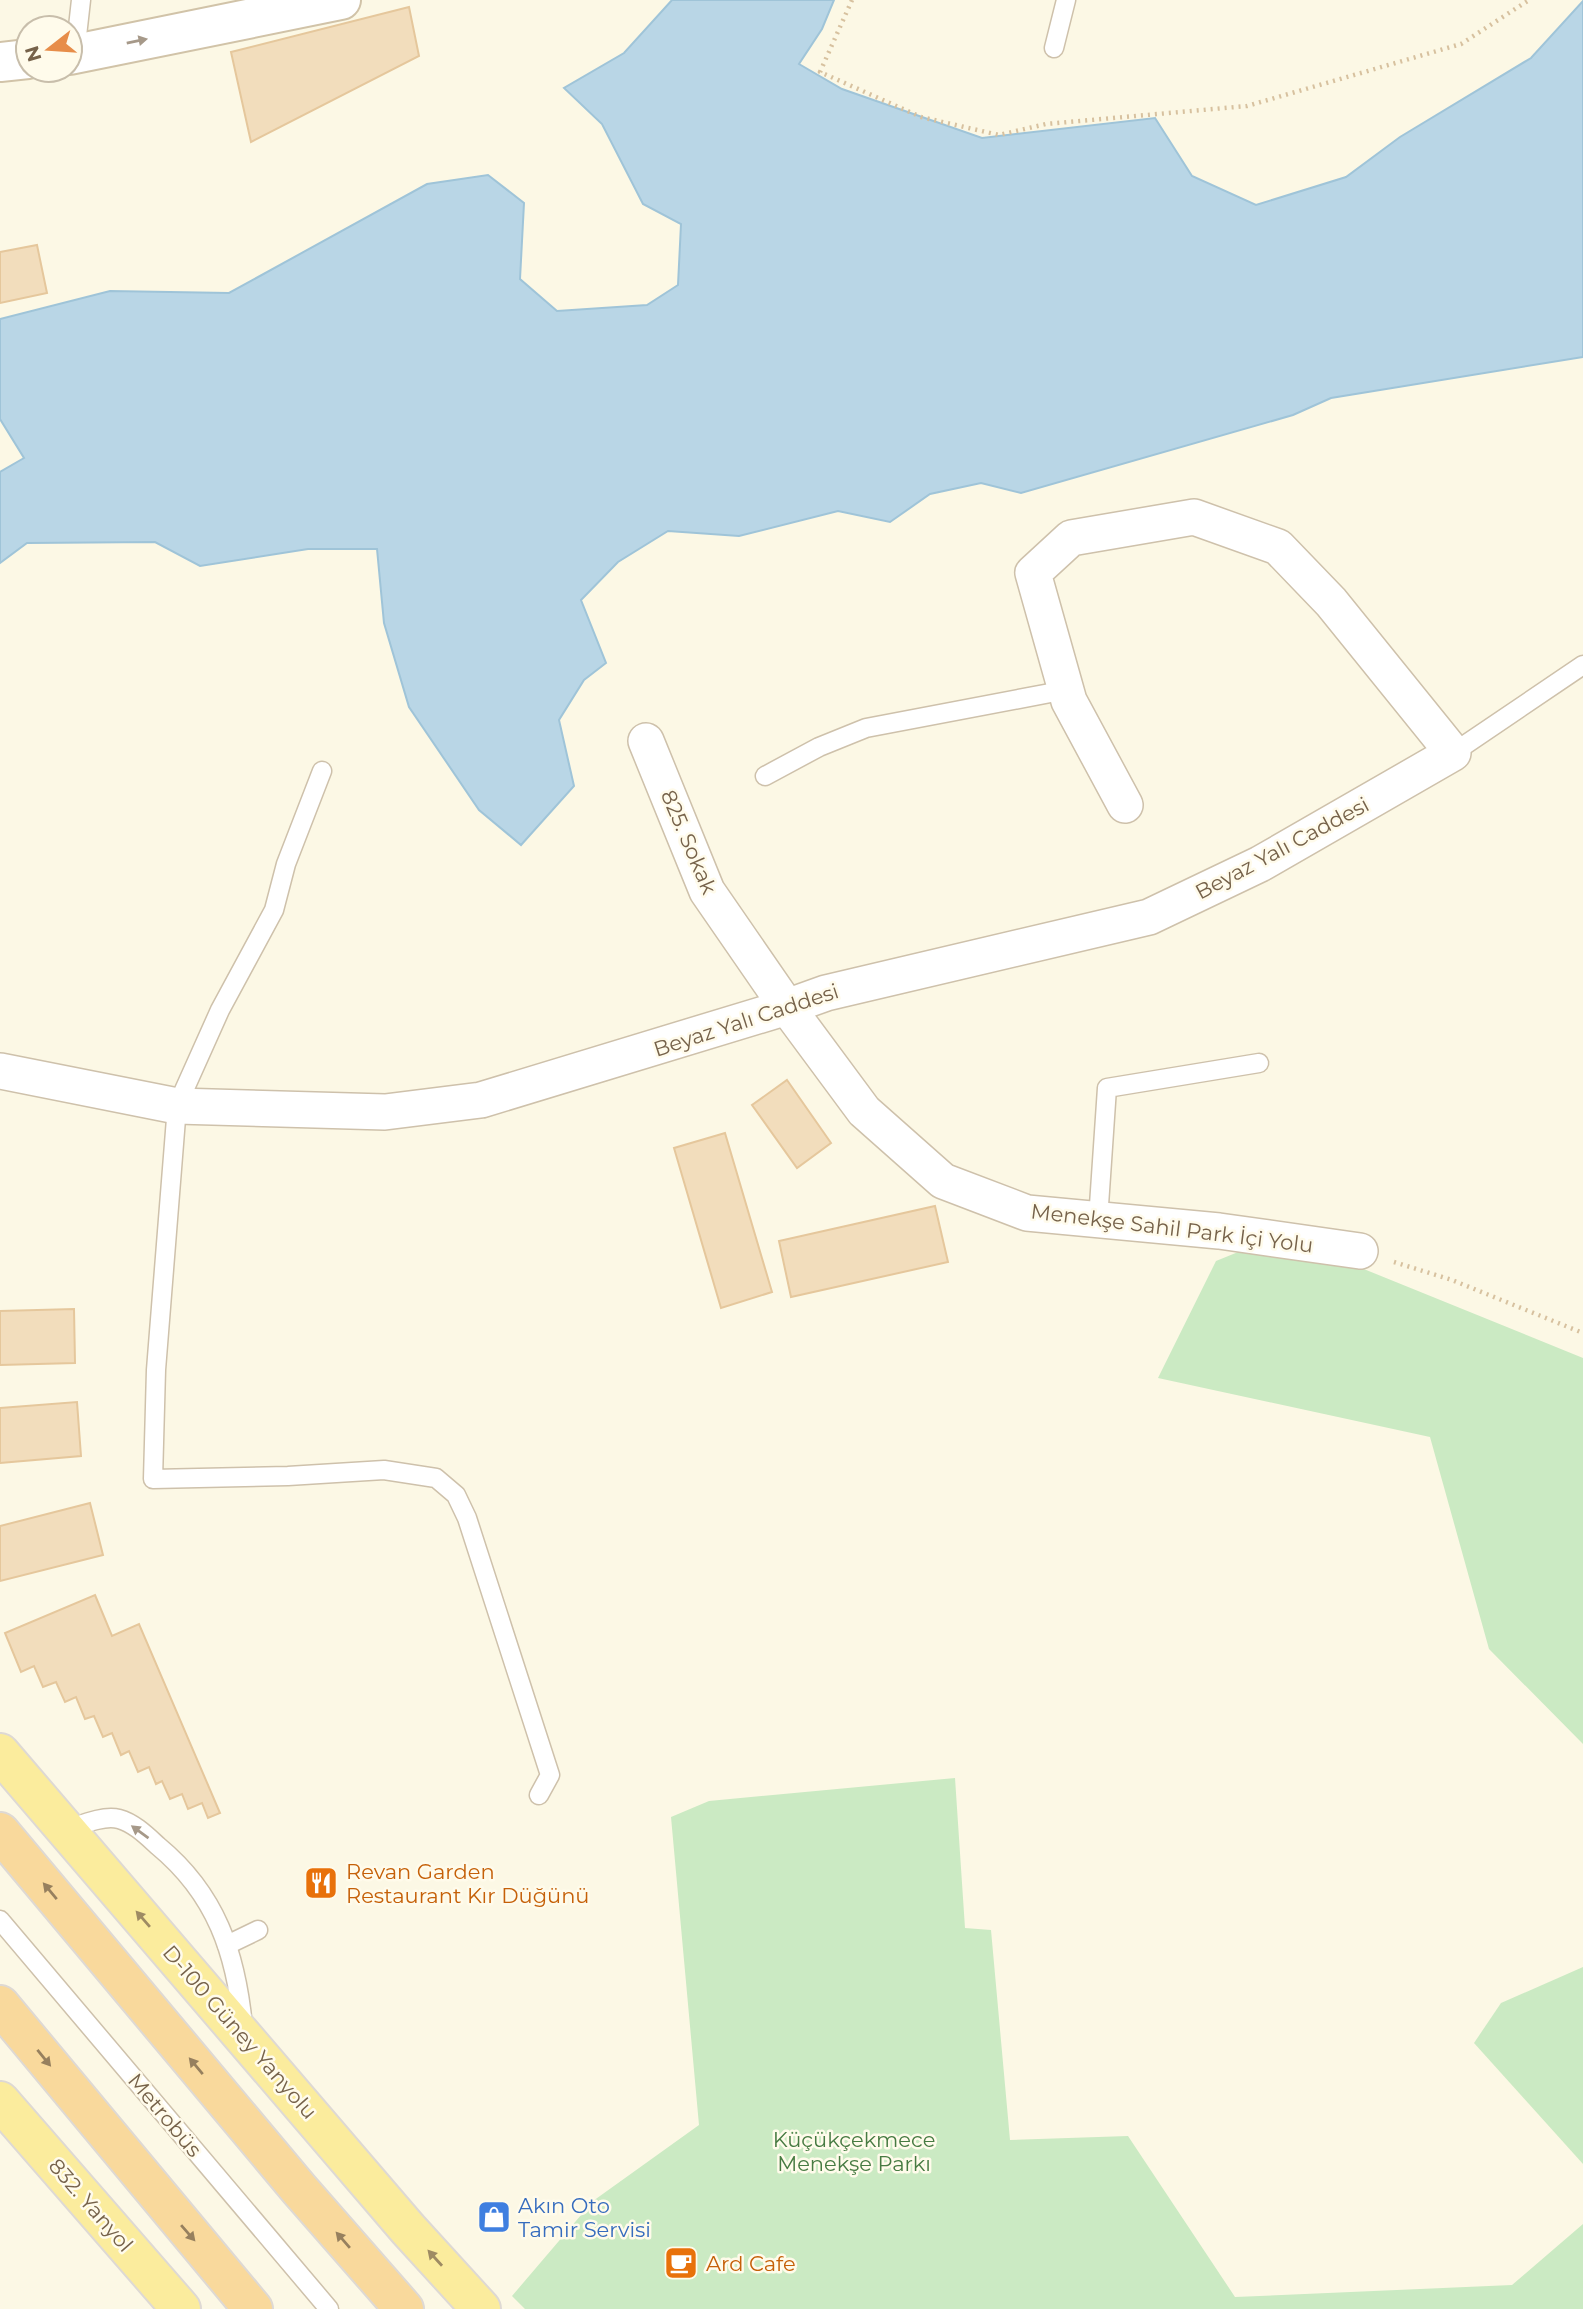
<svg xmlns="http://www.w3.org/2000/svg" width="1583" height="2309" viewBox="0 0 1583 2309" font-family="Montserrat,sans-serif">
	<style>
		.green { fill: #cbeac3 }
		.water { fill: #b9d6e6; stroke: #9fc4d8; stroke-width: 2 }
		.building { fill: #f2ddbc; stroke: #e5c79c; stroke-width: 2 }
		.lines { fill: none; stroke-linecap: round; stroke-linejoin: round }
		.service-casing { stroke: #cec1ab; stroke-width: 21 }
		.minor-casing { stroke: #cec1ab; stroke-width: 38 }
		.secondary-casing { stroke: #d1c3a8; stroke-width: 42 }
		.primary-casing { stroke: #ded9d4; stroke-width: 42 }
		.trunk-casing { stroke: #ded9d4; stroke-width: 42 }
		.path { stroke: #d7c19f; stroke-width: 4.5; stroke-dasharray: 2 5; stroke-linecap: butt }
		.service { stroke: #fff; stroke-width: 18 }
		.minor { stroke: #fff; stroke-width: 35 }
		.secondary { stroke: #fff; stroke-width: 38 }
		.primary { stroke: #fbec9d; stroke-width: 38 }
		.trunk { stroke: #f9d99c; stroke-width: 38 }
		.oneway { fill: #a69989 }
		.oneway2 { fill: #97805e }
		.oneway3 { fill: #9e8b63 }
		.labels { text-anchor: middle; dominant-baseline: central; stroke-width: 5; stroke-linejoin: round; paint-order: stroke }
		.street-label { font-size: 21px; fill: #76624a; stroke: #fffbeb }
		.food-label { font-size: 21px; fill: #c56008; stroke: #fffbeb; text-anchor: start }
		.park-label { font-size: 21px; fill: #477b42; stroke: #fffbeb }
		.shop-label { font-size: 21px; fill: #366cbe; stroke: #fffbeb; text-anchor: start }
	</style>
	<rect width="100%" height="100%" fill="#fcf8e5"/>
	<g class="green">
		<path d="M1280,1235L1583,1358V1744L1489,1649L1430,1437L1158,1378L1216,1261Z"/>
		<path d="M955,1778L965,1928L991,1930L1010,2140L1128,2136L1235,2297L1512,2285L1583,2224V2309H525L512,2296L593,2201L699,2125L671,1817L709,1801Z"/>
		<path d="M1583,1967V2164L1474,2043L1501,2003Z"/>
	</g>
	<path class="water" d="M672,0H834L822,29L799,64L842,89L982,138L1155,118L1192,176L1256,205L1346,177L1400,137L1531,58L1583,1V357L1331,398L1293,415L1021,493L981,483L930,494L890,522L838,511L739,536L668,531L618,562L581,600L606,663L584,680L559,720L574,786L521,845L479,810L409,707L384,623L377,549H308L200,566L155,542L27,543L0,563V472L24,458L0,419V319L110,291L229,293L427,184L488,175L524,203L520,279L557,311L647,305L678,285L681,224L643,204L602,124L564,88L624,53Z"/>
	<g class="building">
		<path d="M409,7L419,56L251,142L231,52Z"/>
		<path d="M37,245L47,293L0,303V252Z"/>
		<path d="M787,1080L831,1143L797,1168L752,1105Z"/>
		<path d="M725,1133L772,1292L721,1308L674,1148Z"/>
		<path d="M935,1206L948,1262L791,1297L779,1241Z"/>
		<path d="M74,1309L75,1363L0,1365V1311Z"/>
		<path d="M77,1402L81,1456L0,1463V1408Z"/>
		<path d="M90,1503L103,1555L0,1581V1526Z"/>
		<path d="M95,1595L112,1636L139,1624L220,1813L208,1818L202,1803L188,1809L182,1794L170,1799L162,1781L156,1784L149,1767L138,1772L129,1751L121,1755L112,1733L103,1737L94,1716L85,1719L76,1697L65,1702L56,1682L43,1687L34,1666L21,1672L5,1633Z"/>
	</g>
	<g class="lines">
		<defs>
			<g id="service">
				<path d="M1054,48L1066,0"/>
				<path d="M75,54L81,0"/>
				<path d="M1453,753L1583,665"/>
				<path d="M322,771L286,864L274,910L220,1010L177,1106L156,1370L153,1479L288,1476L384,1470L436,1478L456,1495L467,1518L550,1775L539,1795"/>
				<path d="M765,776L819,747L866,728L1066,690"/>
				<path d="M1098,1220L1107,1088L1259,1063"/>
				<path d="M66,1830C81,1825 103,1815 119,1819C134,1823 147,1836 158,1846C216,1894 236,1953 243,2026"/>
				<path d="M0,1920L329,2309"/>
				<path d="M227,1945L258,1930"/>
			</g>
			<g id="minor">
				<path d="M646,741L707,891L787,1007L864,1111L943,1181L1027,1213L1219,1231L1360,1251"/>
				<path d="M0,1071L177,1106L385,1112L481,1100L787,1007L826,993L1149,917L1260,864L1453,753L1331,602L1278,547L1194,517L1071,538L1033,573L1069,701L1125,805"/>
			</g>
			<g id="secondary">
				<path d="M70,55L341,0"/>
				<path d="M0,62L28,59"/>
			</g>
			<g id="primary">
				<path d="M0,1753L408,2229L481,2309"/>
				<path d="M0,2101L181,2309"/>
			</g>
			<g id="trunk">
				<path d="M0,1832L299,2189L404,2309"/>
				<path d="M0,2005L253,2309"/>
			</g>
		</defs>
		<use href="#service" class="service-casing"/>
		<use href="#minor" class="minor-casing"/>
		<use href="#secondary" class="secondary-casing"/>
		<use href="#primary" class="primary-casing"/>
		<use href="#trunk" class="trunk-casing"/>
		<g class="path">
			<path d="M852,0L820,72L921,117L999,135L1046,124L1247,106L1461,44L1529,0"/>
			<path d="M1394,1262L1452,1280L1583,1333"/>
		</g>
		<use href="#service" class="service"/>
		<use href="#minor" class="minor"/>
		<use href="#secondary" class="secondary"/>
		<use href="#primary" class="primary"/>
		<use href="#trunk" class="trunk"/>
	</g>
	<defs><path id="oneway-solid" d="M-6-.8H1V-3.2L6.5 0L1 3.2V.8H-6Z" transform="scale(1.75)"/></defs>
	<g class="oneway">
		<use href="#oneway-solid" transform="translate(137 41) rotate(-12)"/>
		<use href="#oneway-solid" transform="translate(140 1832) rotate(-144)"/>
	</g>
	<g class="oneway2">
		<use href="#oneway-solid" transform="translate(50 1891) rotate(-130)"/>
		<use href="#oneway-solid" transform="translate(44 2058) rotate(51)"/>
		<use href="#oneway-solid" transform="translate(196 2066) rotate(-130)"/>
		<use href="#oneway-solid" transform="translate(188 2233) rotate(49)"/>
		<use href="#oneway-solid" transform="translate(343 2240) rotate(-131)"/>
	</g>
	<g class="oneway3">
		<use href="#oneway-solid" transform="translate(143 1919) rotate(-131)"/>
		<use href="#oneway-solid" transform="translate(435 2258) rotate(-132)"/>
	</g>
	<defs>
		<symbol id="restaurant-square" viewBox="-11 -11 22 22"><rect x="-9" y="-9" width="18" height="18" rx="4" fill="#e8710a" stroke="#fffbeb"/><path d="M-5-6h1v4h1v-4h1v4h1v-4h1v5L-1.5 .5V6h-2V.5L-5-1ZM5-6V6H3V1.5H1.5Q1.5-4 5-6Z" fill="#fff"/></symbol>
		<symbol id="shop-square" viewBox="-11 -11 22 22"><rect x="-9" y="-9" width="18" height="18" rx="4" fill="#3f7fe0" stroke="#fffbeb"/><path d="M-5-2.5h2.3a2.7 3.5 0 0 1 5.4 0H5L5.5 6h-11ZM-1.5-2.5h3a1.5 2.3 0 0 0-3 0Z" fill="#fff"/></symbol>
		<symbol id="cafe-square" viewBox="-11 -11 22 22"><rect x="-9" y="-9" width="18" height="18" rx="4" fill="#e8710a" stroke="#fffbeb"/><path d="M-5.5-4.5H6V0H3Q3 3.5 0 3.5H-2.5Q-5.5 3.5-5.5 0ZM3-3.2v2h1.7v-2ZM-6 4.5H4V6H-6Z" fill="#fff"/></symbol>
	</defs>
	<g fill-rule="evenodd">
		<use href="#restaurant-square" x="302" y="1864" width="38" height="38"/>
		<use href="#shop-square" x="475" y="2198" width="38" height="38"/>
		<use href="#cafe-square" x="662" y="2244" width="38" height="38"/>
	</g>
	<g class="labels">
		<g class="street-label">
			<text transform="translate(689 842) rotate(67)">825. Sokak</text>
			<text transform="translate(1282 848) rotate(-28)">Beyaz Yalı Caddesi</text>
			<text transform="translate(746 1020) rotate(-18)">Beyaz Yalı Caddesi</text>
			<text transform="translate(1172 1228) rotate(7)">Menekşe Sahil Park İçi Yolu</text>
			<text transform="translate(240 2032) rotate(49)">D-100 Güney Yanyolu</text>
			<text transform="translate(165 2115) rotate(50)">Metrobüs</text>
			<text transform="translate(91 2205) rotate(49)">832. Yanyol</text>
		</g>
		<g class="food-label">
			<text x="346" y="1871">Revan Garden<tspan x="346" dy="24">Restaurant Kır Düğünü</tspan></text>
			<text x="706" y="2263">Ard Cafe</text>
		</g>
		<g class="park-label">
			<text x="854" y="2139">Küçükçekmece<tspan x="854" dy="24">Menekşe Parkı</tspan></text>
		</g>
		<g class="shop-label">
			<text x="518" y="2205">Akın Oto<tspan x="518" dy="24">Tamir Servisi</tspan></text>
		</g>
	</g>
	<g transform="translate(49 49) rotate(253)"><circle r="33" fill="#fffbeb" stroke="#c8beab" stroke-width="2"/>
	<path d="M0-5L12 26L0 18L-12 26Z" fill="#e78d49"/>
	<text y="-10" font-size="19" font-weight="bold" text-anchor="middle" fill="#76624a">N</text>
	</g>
</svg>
